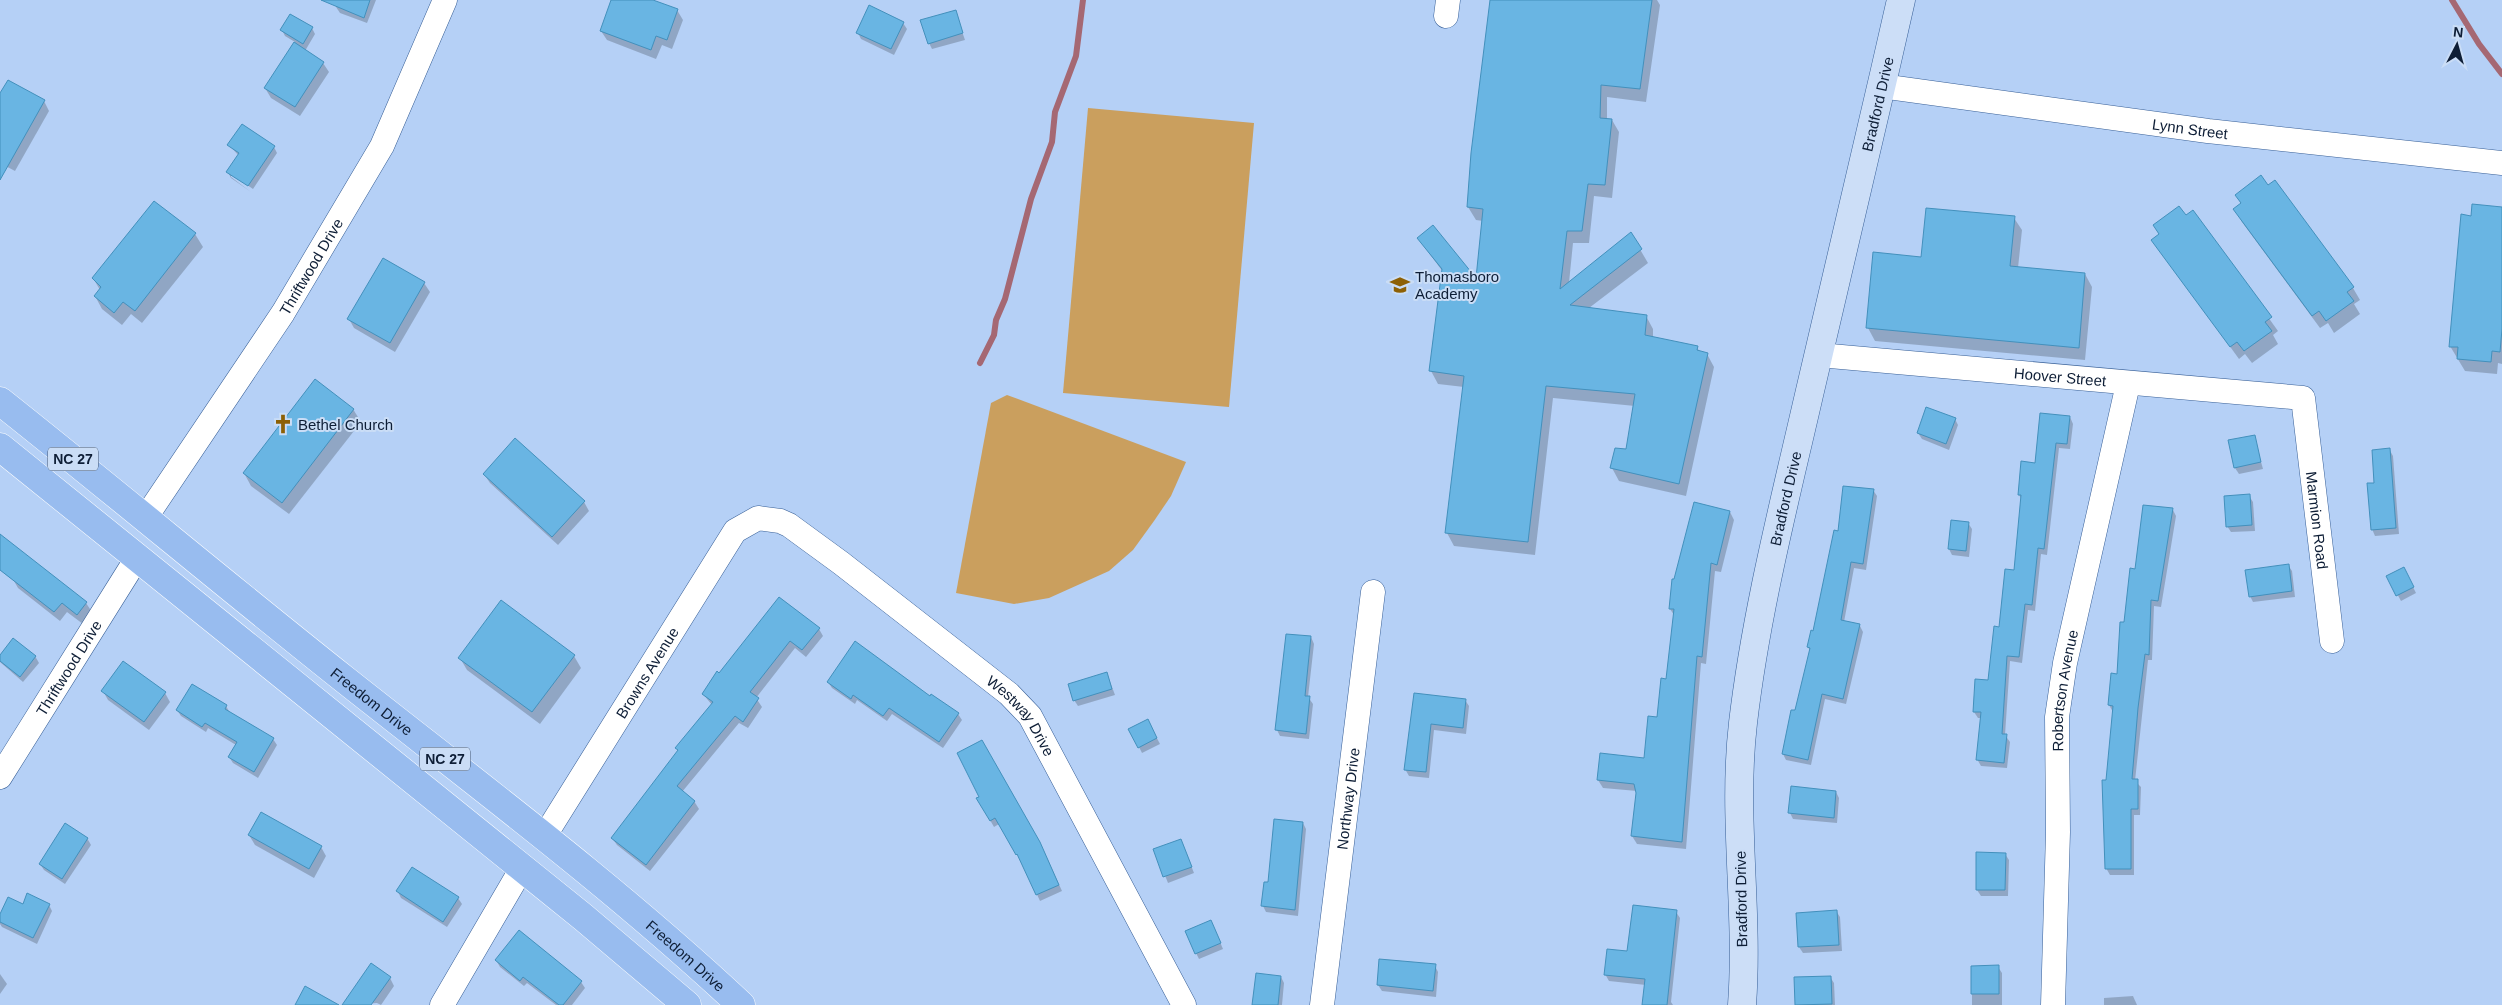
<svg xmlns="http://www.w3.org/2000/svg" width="2502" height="1005" viewBox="0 0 2502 1005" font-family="Helvetica,sans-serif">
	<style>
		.green { fill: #ca9f5e }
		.shadow { fill: #0003 }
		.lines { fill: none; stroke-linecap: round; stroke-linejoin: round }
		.stream { stroke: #a56873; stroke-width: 6 }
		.building { fill: #69b5e3; stroke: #4390bc }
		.street-casing { stroke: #375f97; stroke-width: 25 }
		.secondary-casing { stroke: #375f97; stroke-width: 29 }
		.primary-casing { stroke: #fff; stroke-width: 29 }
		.street { stroke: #fff; stroke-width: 24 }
		.secondary { stroke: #ccdef7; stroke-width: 28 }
		.primary { stroke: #98bcef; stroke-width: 28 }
		.labels { text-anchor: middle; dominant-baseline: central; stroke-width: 4; stroke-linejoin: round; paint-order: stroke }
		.shield { fill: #caddf6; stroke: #465770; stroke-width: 1 }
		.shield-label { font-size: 14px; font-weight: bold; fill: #0e1e36 }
		.street-label { font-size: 15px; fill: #0e1e36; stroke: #caddf6 }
		.poi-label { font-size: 15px; fill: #0e1e36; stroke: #caddf6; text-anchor: start }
	</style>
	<rect width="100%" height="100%" fill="#b5d0f6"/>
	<g class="green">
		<path d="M1088,108L1254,123L1229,407L1063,393Z"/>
		<path d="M1007,395L1186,462L1171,496L1154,521L1133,550L1109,571L1049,598L1014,604L956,593L991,403Z"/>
	</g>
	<g class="shadow">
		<path d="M339,0H376L367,23L340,13L336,7Z"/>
		<path d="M613,0H649L677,10L683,20L672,49L662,45L656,59L607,40L601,31Z"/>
		<path d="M1491,0H1657L1660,5L1646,102L1607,97V119L1612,120L1619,132L1612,198L1594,196L1589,243H1573L1569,283L1631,234L1648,263L1589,308L1646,316L1653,329V338L1697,348L1700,352L1707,354L1714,367L1686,496L1619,481L1612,468L1627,451L1635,406L1553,398L1535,555L1454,546L1447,533L1464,387L1438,384L1431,371L1443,272L1418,238L1476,281L1483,221L1476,220L1468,207Z"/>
		<path d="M955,11L965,40L932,49L929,43Z"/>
		<path d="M903,23L907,29L894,55L861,39L858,33Z"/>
		<path d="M312,28L315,34L305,51L323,63L329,72L300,116L271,98L265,88L295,42L285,36L282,30Z"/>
		<path d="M0,96L44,101L49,111L15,171L0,163Z"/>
		<path d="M229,145L274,147L277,153L253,189L231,174V177L251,192L231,178L228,172L239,156Z"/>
		<path d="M2236,195L2353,288L2360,300L2354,304L2360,314L2334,333L2328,323L2320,328L2242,222L2235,210L2242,205Z"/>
		<path d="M154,203L195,234L203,247L142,323L131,314L122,325L102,309L95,296L100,290L93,278Z"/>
		<path d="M2502,208V364L2498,363L2497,374L2465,371L2450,346L2472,217Z"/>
		<path d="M2193,212L2278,331L2273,335L2278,344L2252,363L2245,354L2239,359L2153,240Z"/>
		<path d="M2014,218L2022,230L2018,268L2085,274L2092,287L2085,360L1875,341L1868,328L1874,254L1922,258Z"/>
		<path d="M424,283L430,292L395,352L354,328L349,319Z"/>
		<path d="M353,409L361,422L289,514L251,486L244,473Z"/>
		<path d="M2070,417L2073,424L2070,449L2059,448L2047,555L2041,554L2035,611L2028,610L2022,663L2010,661L2005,735L2010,742L2007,768L1981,766L1977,759L1981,718H1978L1974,712L1989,681L2015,571L2022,500L2019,495L2036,464Z"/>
		<path d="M1955,419L1958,425L1949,450L1922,439L1918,433Z"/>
		<path d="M2254,437L2263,469L2239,474L2235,468Z"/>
		<path d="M2389,449L2393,456L2399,534L2375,536L2372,529L2376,484Z"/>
		<path d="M484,474L584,502L589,511L558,545L490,483Z"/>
		<path d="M1873,490L1877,496L1866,570L1854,568L1844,622L1860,626L1863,632L1846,704L1825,699L1811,765L1786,760L1783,754L1796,712L1810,651L1808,647L1814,633L1839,532Z"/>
		<path d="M2249,496L2253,502L2255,531L2231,532L2227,526Z"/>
		<path d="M2173,510L2176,516L2161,607L2154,606L2152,660H2148L2135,781L2141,787L2140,815H2134V875H2110L2106,868L2108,781L2113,712L2109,705L2118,675L2125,623L2136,570Z"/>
		<path d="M1730,512L1734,520L1721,572L1715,571L1706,664L1701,663L1686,849L1637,844L1632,836L1637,791L1603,788L1598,780L1645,759L1667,680L1674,615L1670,609Z"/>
		<path d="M1968,523L1972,529L1969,557L1952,555L1949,549Z"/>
		<path d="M0,535L86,603L92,612L83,624L67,612L60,621L18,588L14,581L0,570Z"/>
		<path d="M2288,565L2292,571L2295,597L2253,602L2250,596Z"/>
		<path d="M2407,575L2416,593L2401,601L2388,577Z"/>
		<path d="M780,598L819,629L823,636L806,657L795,648L756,698L762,707L748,728L739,723L682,792L694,801L699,809L650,871L617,845L612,838L679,752L677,748L712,705L703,694Z"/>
		<path d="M1311,637L1314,644L1308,697L1313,704L1309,739L1280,736L1277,730Z"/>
		<path d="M35,656L39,663L23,682L0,662V657Z"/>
		<path d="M574,656L581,668L540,724L467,670L460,658Z"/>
		<path d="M1107,674L1115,695L1078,706L1074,700Z"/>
		<path d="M828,682L930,698L958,714L962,720L943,748L892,714L887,721L857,700L855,704L832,688Z"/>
		<path d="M103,691L165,693L170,702L149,730L108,700Z"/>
		<path d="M1415,695L1465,700L1469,706L1466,734L1434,730L1429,778L1409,776L1405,769Z"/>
		<path d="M226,706L230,713L273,739L277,745L258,778L233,763L229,757L236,745L208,728L206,732L181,716L177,710Z"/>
		<path d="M1151,727L1160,744L1142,753L1139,747Z"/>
		<path d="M1836,792L1839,798L1837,823L1793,819L1790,813Z"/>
		<path d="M978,799L1043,849L1062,891L1040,901L1021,860L999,824L994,827Z"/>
		<path d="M1303,823L1306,829L1298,916L1266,912L1263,906L1269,883Z"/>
		<path d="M249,835L321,847L326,856L314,878L255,845Z"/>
		<path d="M87,838L91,845L65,884L44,870L40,864Z"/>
		<path d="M1181,840L1194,873L1168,883L1155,850Z"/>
		<path d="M2005,854L2009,860L2008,896H1981L1977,890Z"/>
		<path d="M398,892L458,898L462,904L447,927L401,898Z"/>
		<path d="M49,905L52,911L37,944L2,927L0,924V917Z"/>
		<path d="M1836,911L1840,917L1842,951L1803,953L1799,947L1797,914Z"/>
		<path d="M1676,912L1680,918L1671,1002L1673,1005H1644L1646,985L1609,981L1605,974Z"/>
		<path d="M1214,928L1223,949L1199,959L1196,953Z"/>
		<path d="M496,960L581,982L585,988L572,1005H556L527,983L524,986L500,967Z"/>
		<path d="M1381,960L1435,966L1438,972L1436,997L1382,991L1378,985Z"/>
		<path d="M1972,967H1998L2002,973V1005H1972Z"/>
		<path d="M0,974L7,984L0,994Z"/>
		<path d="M1281,977L1284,983L1282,1005H1254Z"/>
		<path d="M1830,977L1834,983L1835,1005H1796L1795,978Z"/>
		<path d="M390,978L394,986L381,1005L377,1003L344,1005Z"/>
		<path d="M2133,996L2137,1005H2104V998Z"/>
	</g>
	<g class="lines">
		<g class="stream">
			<path d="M2452,0L2479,44L2502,74"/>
			<path d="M980,363L994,335L996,320L1005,299L1031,199L1052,142L1055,112L1076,56L1083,0"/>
		</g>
	</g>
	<g class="building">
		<path d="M321,0H370L364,18Z"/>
		<path d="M611,0H653L678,9L667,40L656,36L651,50L600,31Z"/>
		<path d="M1490,0H1652L1640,89L1601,85L1600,118L1612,119L1605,185L1588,184L1582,231H1567L1560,289L1631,232L1642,249L1570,305L1647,315L1645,335L1698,346L1697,350L1708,353L1679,484L1610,468L1615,448L1626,449L1635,394L1546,386L1528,542L1445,533L1464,376L1429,371L1442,269L1417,238L1433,225L1476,278L1483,209L1467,207L1471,153Z"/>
		<path d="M869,5L904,22L891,49L856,33Z"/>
		<path d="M956,10L963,33L928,44L920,20Z"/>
		<path d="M290,14L313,27L303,44L280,30Z"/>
		<path d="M294,42L324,62L295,107L264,88Z"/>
		<path d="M8,80L45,100L0,180V93Z"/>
		<path d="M242,124L275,146L248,186L226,172L239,153L227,145Z"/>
		<path d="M2261,175L2268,185L2275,180L2354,287L2347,292L2354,301L2326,321L2319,311L2312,316L2233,209L2241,203L2235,195Z"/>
		<path d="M154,201L196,233L135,311L123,302L114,313L94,296L101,287L92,278Z"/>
		<path d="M2472,204L2502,207V329L2500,352L2492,351L2491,362L2457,359L2458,347H2449L2461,214L2471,216Z"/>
		<path d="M2179,206L2186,215L2193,210L2272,317L2265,322L2272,331L2244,351L2237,342L2230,347L2151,240L2159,234L2153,225Z"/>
		<path d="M1926,208L2015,216L2010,266L2085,273L2079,348L1866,328L1873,252L1921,257Z"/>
		<path d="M383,258L425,282L390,343L347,319Z"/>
		<path d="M315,379L354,409L282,503L243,473Z"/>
		<path d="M1926,407L1956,418L1946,444L1917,433Z"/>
		<path d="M2040,413L2070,416L2067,444L2056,443L2044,549L2038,548L2032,605L2025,604L2019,657L2007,656L2002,734H2007L2004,763L1976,760L1981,712H1973L1975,679L1988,680L1994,626L1999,627L2005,569L2014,570L2021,495H2018L2021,461L2035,463Z"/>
		<path d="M2255,435L2261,462L2234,468L2228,440Z"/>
		<path d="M515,438L585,501L552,537L483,474Z"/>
		<path d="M2390,448L2396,528L2371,530L2367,483H2374L2372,450Z"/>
		<path d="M1843,486L1874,489L1863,564L1851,562L1841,620L1860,624L1843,699L1822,694L1808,760L1782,754L1791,710H1795L1810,648L1807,647L1811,630L1813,631L1834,530L1838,531Z"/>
		<path d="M2250,494L2252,525L2226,527L2224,496Z"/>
		<path d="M1694,502L1730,511L1717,565L1711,563L1702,657L1697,656L1682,842L1631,836L1636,793L1634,784L1597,780L1600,753L1644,758L1648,716L1657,717L1661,678L1666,679L1674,609H1669L1672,579H1674Z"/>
		<path d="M2143,505L2173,508L2158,601L2151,600L2149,655L2145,654L2138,708L2132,779H2138V809H2131V869H2105L2102,780H2106L2113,706L2108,705L2111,673L2117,674L2120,622H2124L2130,568L2135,569Z"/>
		<path d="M1951,520L1969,522L1966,551L1948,549Z"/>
		<path d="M0,534L87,602L77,615L62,603L54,612L0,570Z"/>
		<path d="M2289,564L2292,591L2249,597L2245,570Z"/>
		<path d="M2404,567L2414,587L2396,596L2386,576Z"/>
		<path d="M779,597L820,628L802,650L790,641L750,692L759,698L743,722L735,716L677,786L695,801L646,865L611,838L678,750L675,748L713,702L702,694L717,671L719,673Z"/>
		<path d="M501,600L575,655L532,712L458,658Z"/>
		<path d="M1286,634L1311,636L1305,696H1310L1306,734L1275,730Z"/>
		<path d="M13,638L36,656L20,677L0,661V655Z"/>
		<path d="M855,641L930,696L931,694L959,713L939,742L889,708L883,716L853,695L851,699L827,682Z"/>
		<path d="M123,661L166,692L144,722L101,691Z"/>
		<path d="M1107,672L1112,689L1073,701L1068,684Z"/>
		<path d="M192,684L227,705L225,709L274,738L254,772L228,757L237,742L205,723L202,727L176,710Z"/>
		<path d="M1414,693L1466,699L1463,728L1431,724L1426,772L1404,770Z"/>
		<path d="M1148,719L1157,738L1138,748L1128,729Z"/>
		<path d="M982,740L1040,842L1059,885L1036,895L1017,854L1016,855L995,818L990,821L976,798L979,797L957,753Z"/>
		<path d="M1791,786L1836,791L1834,818L1788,813Z"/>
		<path d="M261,812L322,846L309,869L248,835Z"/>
		<path d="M1274,819L1303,822L1295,910L1261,906L1264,882H1268Z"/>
		<path d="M65,823L88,838L62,879L39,864Z"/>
		<path d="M1181,839L1192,867L1163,877L1153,849Z"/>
		<path d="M1976,852L2006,853L2005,890H1976Z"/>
		<path d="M412,867L459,897L443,922L396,891Z"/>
		<path d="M27,893L50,904L33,938L0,922V914L8,897L23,904Z"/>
		<path d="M1633,905L1677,910L1667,1005H1642L1645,979L1604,975L1607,949L1627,951Z"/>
		<path d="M1837,910L1839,945L1798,947L1796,913Z"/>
		<path d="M1211,920L1221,943L1195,954L1185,931Z"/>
		<path d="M519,930L582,981L563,1005H559L523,977L520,981L495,960Z"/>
		<path d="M1379,959L1436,964L1433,991L1377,985Z"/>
		<path d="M371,963L391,977L371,1005H342Z"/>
		<path d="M1999,965V994H1971V966Z"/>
		<path d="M1256,973L1281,976L1278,1005H1252Z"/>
		<path d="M1831,976L1832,1004L1795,1005L1794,977Z"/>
		<path d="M305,986L339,1005H295Z"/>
	</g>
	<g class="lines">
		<defs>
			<g id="street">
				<path d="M1446,16L1448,0"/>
				<path id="s1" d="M1881,86L2208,131L2502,163"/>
				<path id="s2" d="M1819,355L2303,398L2332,641"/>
				<path id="s3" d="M146,517L283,313L382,146L445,0"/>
				<path id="s4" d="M0,777L137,558"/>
				<path id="s5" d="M544,837L735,531L758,518L780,521L789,525L841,563L1009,694L1030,716L1184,1005"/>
				<path d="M442,1005L522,868"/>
				<path id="s6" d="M1322,1005L1373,592"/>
				<path id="s7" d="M2053,1005L2058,832L2057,717L2065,663L2128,384"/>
			</g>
			<g id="secondary">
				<path id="s8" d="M1742,1005C1749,911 1732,817 1743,723C1756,612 1784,504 1809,395C1840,264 1871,132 1901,0"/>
			</g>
			<g id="primary">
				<path id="s9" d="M0,401C116,493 228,587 344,679C478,785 616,888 741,1005"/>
				<path d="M0,447L583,917L687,1005"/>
			</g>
		</defs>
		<use href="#street" class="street-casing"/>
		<use href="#secondary" class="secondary-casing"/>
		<use href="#primary" class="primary-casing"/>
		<use href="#street" class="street"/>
		<use href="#secondary" class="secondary"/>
		<use href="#primary" class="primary"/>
	</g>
	<defs>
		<symbol id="school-bare" viewBox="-9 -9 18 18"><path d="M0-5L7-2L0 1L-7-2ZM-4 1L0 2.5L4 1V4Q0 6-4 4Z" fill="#8d6005" stroke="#caddf6" stroke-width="2.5" paint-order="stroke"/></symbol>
		<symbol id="church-bare" viewBox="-9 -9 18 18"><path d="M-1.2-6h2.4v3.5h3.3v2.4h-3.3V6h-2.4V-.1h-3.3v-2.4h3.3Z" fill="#8d6005" stroke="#caddf6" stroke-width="2.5" paint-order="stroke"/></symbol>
	</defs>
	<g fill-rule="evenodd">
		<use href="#school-bare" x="1386" y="271" width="28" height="28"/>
		<use href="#church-bare" x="269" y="410" width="28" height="28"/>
	</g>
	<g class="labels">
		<g class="shield">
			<rect x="48" y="447.5" width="50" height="23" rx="4"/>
			<rect x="420" y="747.5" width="50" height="23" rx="4"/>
		</g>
		<g class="shield-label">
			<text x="73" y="459">NC 27</text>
			<text x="445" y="759">NC 27</text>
		</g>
		<g class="street-label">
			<text stroke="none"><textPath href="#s8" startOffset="916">Bradford Drive</textPath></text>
			<text stroke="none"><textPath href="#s1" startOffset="312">Lynn Street</textPath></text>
			<text stroke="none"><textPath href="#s3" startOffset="300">Thriftwood Drive</textPath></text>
			<text stroke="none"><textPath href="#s2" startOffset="242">Hoover Street</textPath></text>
			<text stroke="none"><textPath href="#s8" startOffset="511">Bradford Drive</textPath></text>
			<text stroke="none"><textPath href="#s2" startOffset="609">Marmion Road</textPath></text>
			<text stroke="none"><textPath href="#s4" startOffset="129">Thriftwood Drive</textPath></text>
			<text stroke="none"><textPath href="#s5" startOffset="194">Browns Avenue</textPath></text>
			<text stroke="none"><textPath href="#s7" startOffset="315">Robertson Avenue</textPath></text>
			<text stroke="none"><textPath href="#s9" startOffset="478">Freedom Drive</textPath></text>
			<text stroke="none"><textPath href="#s5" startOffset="721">Westway Drive</textPath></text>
			<text stroke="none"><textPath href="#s6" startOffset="208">Northway Drive</textPath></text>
			<text transform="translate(1741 899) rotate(-91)">Bradford Drive</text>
			<text stroke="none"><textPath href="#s9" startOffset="882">Freedom Drive</textPath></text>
		</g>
		<g class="poi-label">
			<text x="1415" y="276">Thomasboro<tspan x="1415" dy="17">Academy</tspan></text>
			<text x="298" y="424">Bethel Church</text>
		</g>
	</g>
	<g transform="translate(2457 45) rotate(6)" stroke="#caddf6" stroke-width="4" paint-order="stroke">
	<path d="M0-4L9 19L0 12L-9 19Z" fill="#0e1e36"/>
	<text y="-8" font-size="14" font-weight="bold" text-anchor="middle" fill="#0e1e36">N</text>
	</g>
</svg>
